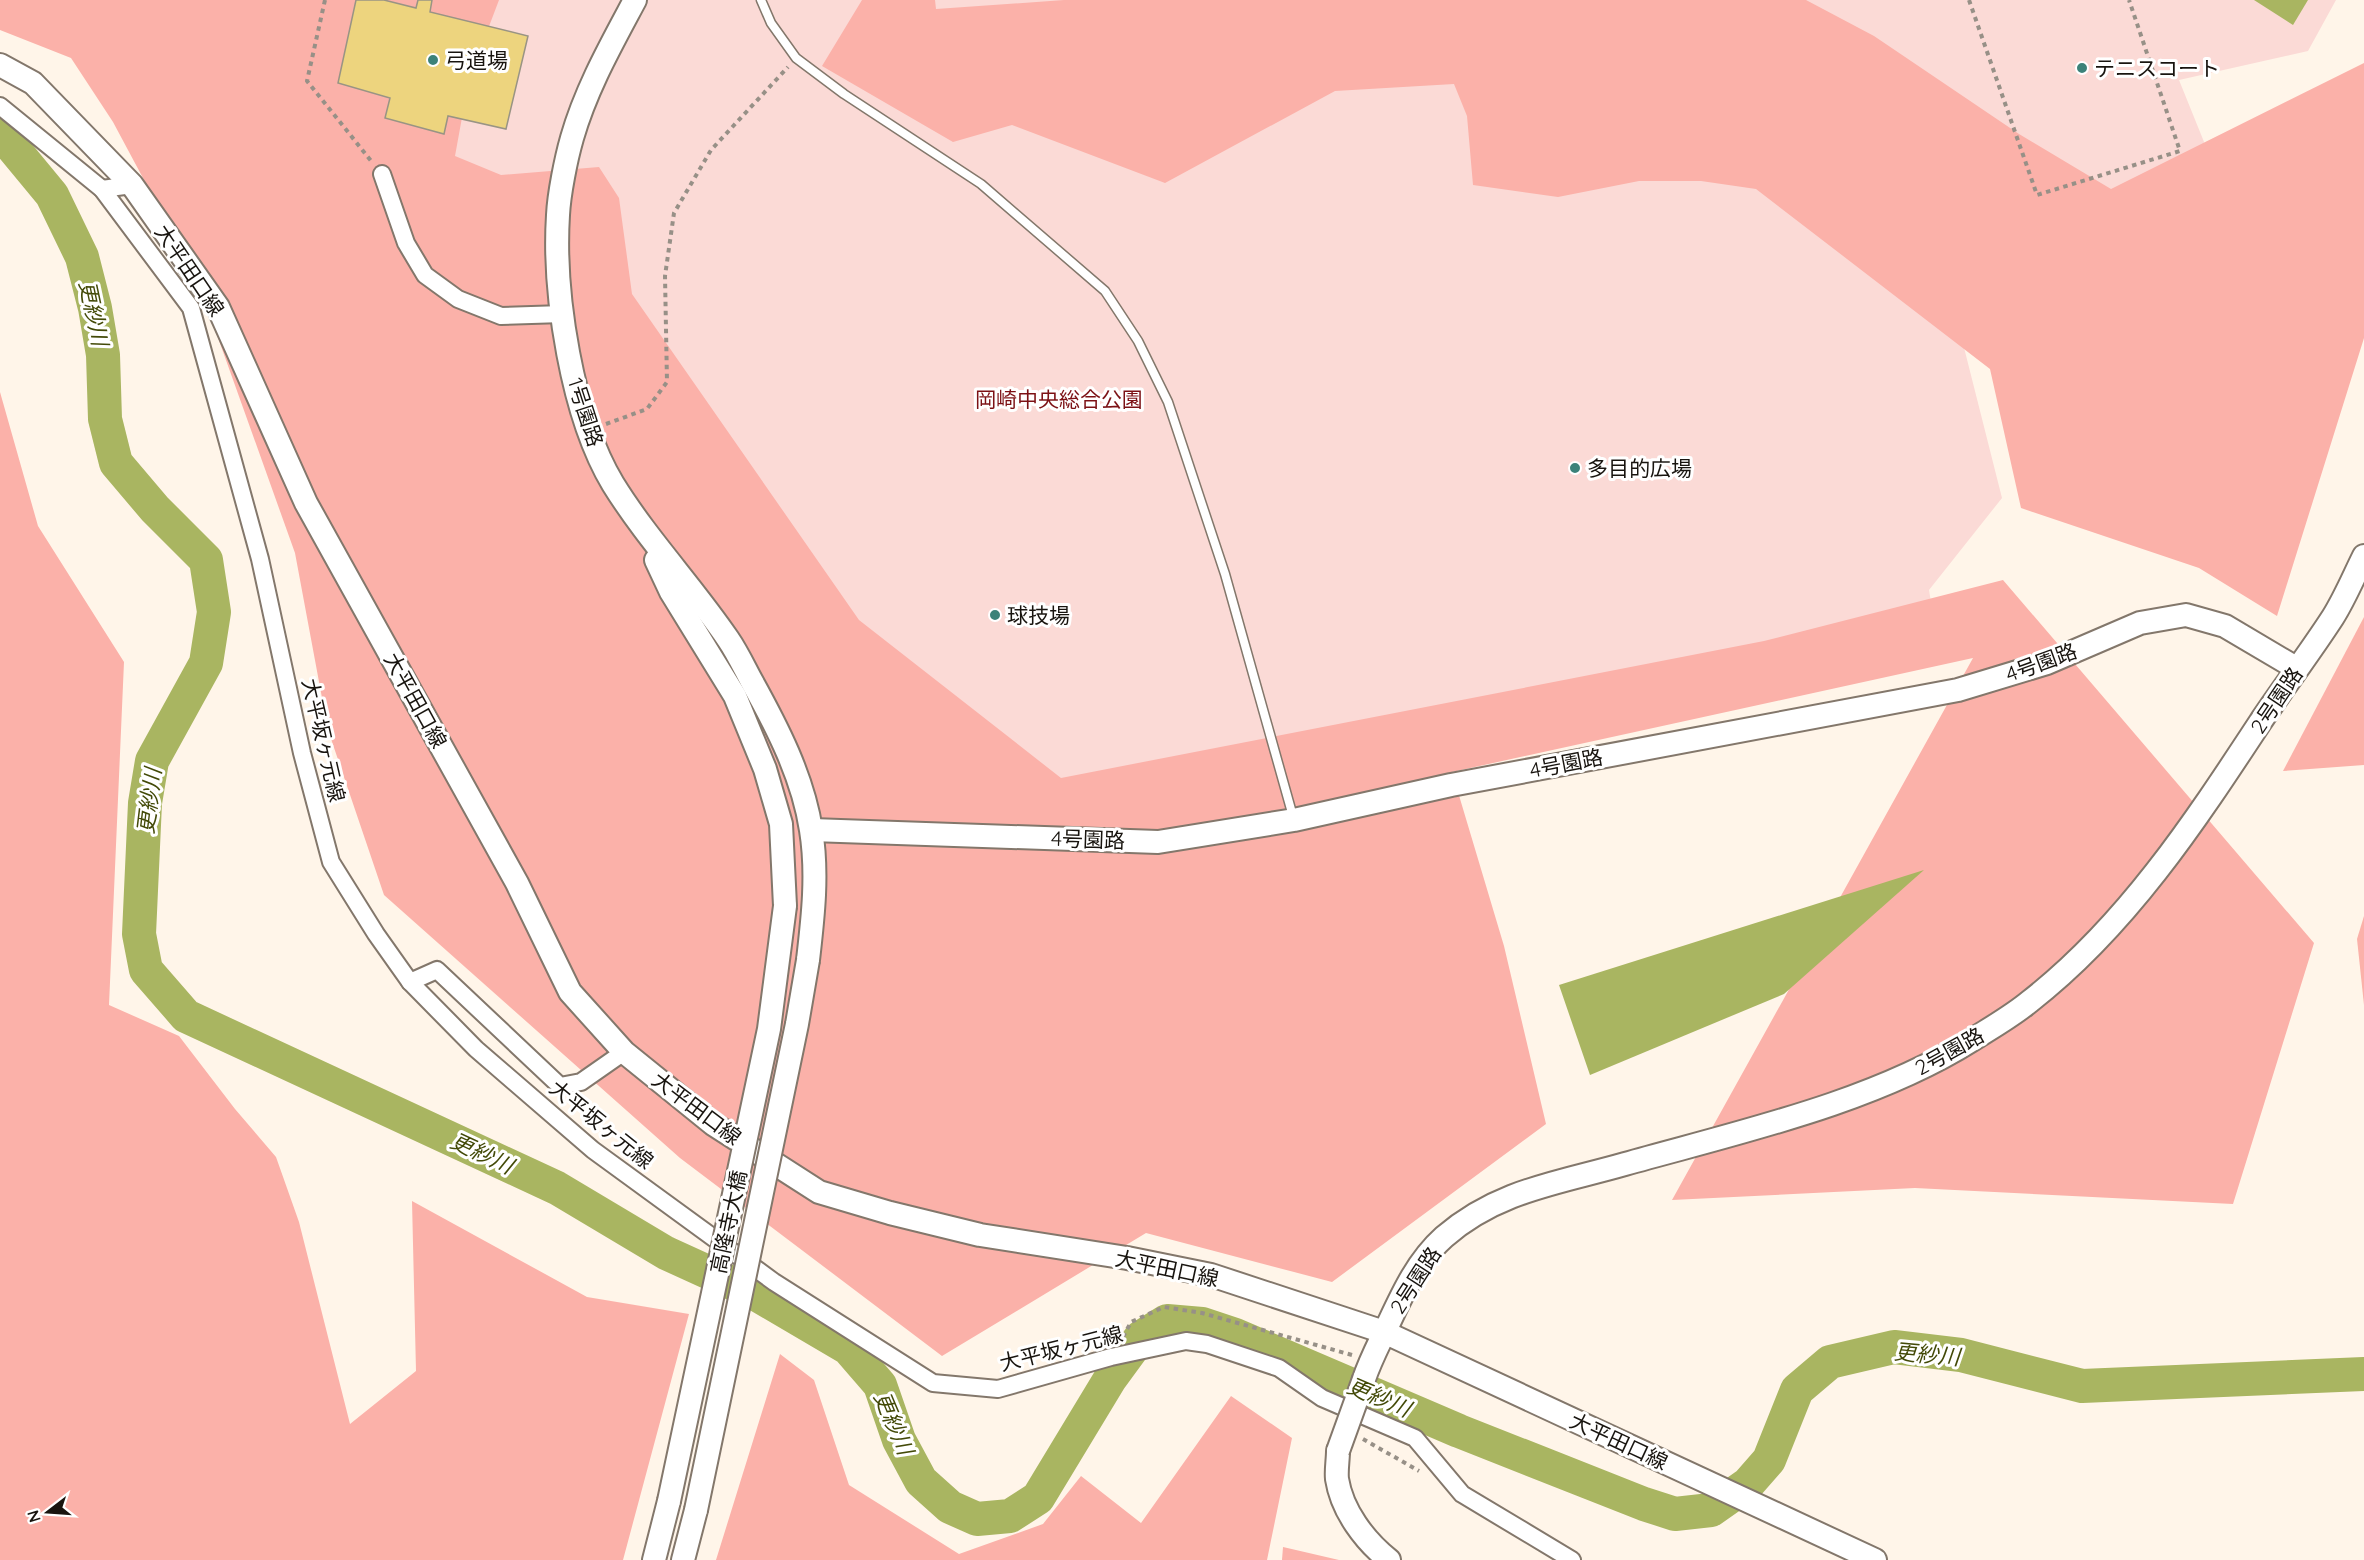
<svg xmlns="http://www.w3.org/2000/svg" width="2364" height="1560" viewBox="0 0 2364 1560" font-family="Quicksand,'Noto Sans JP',sans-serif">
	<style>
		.green { fill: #fbdad6 }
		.forest { fill: #fbb1a9 }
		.water { fill: #a9b561 }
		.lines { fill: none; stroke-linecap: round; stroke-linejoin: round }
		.river { stroke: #a9b561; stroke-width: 34 }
		.building { fill: #edd47e; stroke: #999484; stroke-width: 1.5 }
		.lane-casing { stroke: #83776b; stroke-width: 11 }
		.street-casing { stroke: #83776b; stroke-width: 20 }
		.secondary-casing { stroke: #83776b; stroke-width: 26 }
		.path { stroke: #979087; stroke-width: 4; stroke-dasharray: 4.5 4.5; stroke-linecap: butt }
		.lane { stroke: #fff; stroke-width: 8 }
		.street { stroke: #fff; stroke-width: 16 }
		.secondary { stroke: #fff; stroke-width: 22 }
		.secondary-bridge-casing { stroke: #83776b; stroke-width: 26; stroke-linecap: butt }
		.secondary-bridge { stroke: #fff; stroke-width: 22 }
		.poi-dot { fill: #3c8279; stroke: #fff; stroke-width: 2 }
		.labels { text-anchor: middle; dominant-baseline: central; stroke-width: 6; stroke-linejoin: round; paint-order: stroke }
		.poi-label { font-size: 21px; fill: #18140f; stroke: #fff; text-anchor: start }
		.street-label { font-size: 21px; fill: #18140f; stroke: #fff }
		.park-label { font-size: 21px; fill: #7c1115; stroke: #fff }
		.water-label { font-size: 22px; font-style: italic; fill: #434a08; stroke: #fff }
	</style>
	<rect width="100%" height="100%" fill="#fff5e9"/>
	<path class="green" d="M294,0H2336L2308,51L2179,80L2219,179L1952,300L2002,498L1929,590L1941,664L883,809Z"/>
	<g class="forest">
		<path d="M0,0H499L469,79L455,156L501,175L599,167L619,198L632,294L859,620L1061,778L1764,641L2003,580L2314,943L2233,1204L1915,1188L1672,1200L1973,658L1452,772L1504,946L1546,1124L1332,1282L1146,1233L942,1356L680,1158L384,895L328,730L295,553L197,279L113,122L71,58L0,30Z"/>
		<path d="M862,0H935L936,9L1064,0H1806L1874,36L2019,134L2111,189L2364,63V338L2277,616L2199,568L2021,508L1990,369L1756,189L1701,181H1639L1558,197L1473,185L1467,116L1454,84L1335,91L1165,183L1012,125L953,142L822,66Z"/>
		<path d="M0,392L38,526L124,662L109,1005L179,1036L235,1109L276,1157L299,1222L350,1424L416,1371L412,1201L587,1297L689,1314L623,1560H0Z"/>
		<path d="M2364,617V765L2283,771Z"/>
		<path d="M2364,916V1005L2357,939Z"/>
		<path d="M780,1354L814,1380L849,1485L959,1554L1043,1524L1081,1476L1141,1523L1231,1396L1292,1438L1267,1560H716Z"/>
		<path d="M1283,1547L1339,1560H1282Z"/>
	</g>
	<g class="water">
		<path d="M2254,0H2308L2293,25Z"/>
		<path d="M1924,870L1784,994L1590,1075L1559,985Z"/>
	</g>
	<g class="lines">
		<path class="river" d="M0,132L52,195L82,257L95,308L103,355L105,419L116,463L155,509L206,560L214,612L206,663L152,761L145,803L139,934L146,970L186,1016L557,1188L666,1253L756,1294L848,1348L880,1385L899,1440L921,1481L950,1507L977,1519L1010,1516L1038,1498L1110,1379L1140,1338L1167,1321L1202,1324L1235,1335L1459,1431L1644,1504L1675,1514L1711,1510L1748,1484L1769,1460L1797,1390L1830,1362L1894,1347L1961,1355L2082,1386L2364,1374"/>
	</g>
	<path class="building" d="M356,0H384L416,8L418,0H432L430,12L528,36L506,129L448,116L444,134L385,118L390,98L338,83Z"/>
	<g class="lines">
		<defs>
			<path id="lane" d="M761,0L771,23L796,58L844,94L981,184L1105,291L1138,341L1168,402L1225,574L1294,820"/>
			<g id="street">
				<path d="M0,106L102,189"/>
				<path d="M382,174L406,243L425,275L458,299L501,316L563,314"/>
				<path d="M132,185L102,189L191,308L260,559L302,753L331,862L376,934L410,982L476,1049L593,1150L774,1282L933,1383L998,1389L1111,1357L1186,1341L1207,1344L1279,1368L1322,1398L1415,1438L1462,1494L1572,1560"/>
				<path d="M410,982L437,970L560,1086L581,1082L624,1052"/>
			</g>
			<g id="secondary">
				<path d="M635,0C611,45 586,89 572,138C566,159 559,194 558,215C553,294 572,416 613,484C647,539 692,586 728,639C737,652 744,667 751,680C777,727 803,777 811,830C818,873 813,917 808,960"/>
				<path d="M0,65L33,83L132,185L218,307L306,503L517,883L570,992L624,1052L713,1124L819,1192L890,1213L980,1235L1127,1258L1211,1275L1384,1332L1875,1560"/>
				<path d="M656,560L671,592L735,696L765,769L781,824L785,906"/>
				<path d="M812,830L1158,842L1294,820L1451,785L1958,690L2047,663L2140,623L2186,615L2225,626L2296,668"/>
				<path d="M1364,1379C1370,1361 1378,1346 1386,1329C1401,1297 1416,1262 1444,1237C1498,1190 1559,1183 1625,1164C1739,1132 1872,1103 1972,1040C1991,1028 2012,1016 2029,1002C2127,926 2196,820 2263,718C2286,684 2311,651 2333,617C2345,598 2354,576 2364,556"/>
				<path d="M1338,1451C1338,1460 1336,1470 1337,1479C1342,1511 1365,1541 1389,1560"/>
				<path d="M654,1560L669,1501"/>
				<path d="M683,1560L696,1510"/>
			</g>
		</defs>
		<use href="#lane" class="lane-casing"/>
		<use href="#street" class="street-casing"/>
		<use href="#secondary" class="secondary-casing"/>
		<g class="path">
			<path d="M325,0L307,81L372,162"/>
			<path d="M1969,0L2037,195L2180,151L2129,0"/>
			<path d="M606,424L647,409L667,382L665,276L674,213L711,150L788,67"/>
			<path d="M1123,1337L1131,1322L1164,1307L1202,1313L1352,1355"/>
			<path d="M1363,1439L1419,1471"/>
		</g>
		<use href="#lane" class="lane"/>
		<use href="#street" class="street"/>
		<use href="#secondary" class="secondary"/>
		<defs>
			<g id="secondary-bridge">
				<path d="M1338,1451L1364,1379"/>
				<path d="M669,1501L769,1029L785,906"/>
				<path d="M696,1510L797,1024L808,960"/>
			</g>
		</defs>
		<use href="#secondary-bridge" class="secondary-bridge-casing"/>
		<use href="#secondary-bridge" class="secondary-bridge"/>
	</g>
	<g class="poi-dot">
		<circle cx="433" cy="60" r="6"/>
		<circle cx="2082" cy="68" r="6"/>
		<circle cx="1575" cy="468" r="6"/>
		<circle cx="995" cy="615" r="6"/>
	</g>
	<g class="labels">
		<g class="poi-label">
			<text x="445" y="60">弓道場</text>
			<text x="2094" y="68">テニスコート</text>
			<text x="1587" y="468">多目的広場</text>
			<text x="1007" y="615">球技場</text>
		</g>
		<g class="street-label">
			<text transform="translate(190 270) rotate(56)">大平田口線</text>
			<text transform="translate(586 412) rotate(72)">1号園路</text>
			<text transform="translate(2041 662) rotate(-20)">4号園路</text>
			<text transform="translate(416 700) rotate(61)">大平田口線</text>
			<text transform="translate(2276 700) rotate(-56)">2号園路</text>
			<text transform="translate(324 740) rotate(77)">大平坂ヶ元線</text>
			<text transform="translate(1566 763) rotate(-11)">4号園路</text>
			<text transform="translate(1088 839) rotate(2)">4号園路</text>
			<text transform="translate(1949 1051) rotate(-29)">2号園路</text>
			<text transform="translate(697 1108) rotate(37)">大平田口線</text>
			<text transform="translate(602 1124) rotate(39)">大平坂ヶ元線</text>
			<text transform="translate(728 1222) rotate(-78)">高隆寺大橋</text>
			<text transform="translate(1167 1268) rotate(12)">大平田口線</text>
			<text transform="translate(1415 1280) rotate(-57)">2号園路</text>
			<text transform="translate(1061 1348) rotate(-14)">大平坂ヶ元線</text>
			<text transform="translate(1619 1441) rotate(25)">大平田口線</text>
		</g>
		<g class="park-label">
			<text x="1059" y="399">岡崎中央総合公園</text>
		</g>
		<g class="water-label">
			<text transform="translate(94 313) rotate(78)">更紗川</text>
			<text transform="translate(149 801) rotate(-83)">更紗川</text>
			<text transform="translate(482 1153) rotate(25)">更紗川</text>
			<text transform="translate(1927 1354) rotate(5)">更紗川</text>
			<text transform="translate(1379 1397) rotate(23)">更紗川</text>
			<text transform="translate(894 1423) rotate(67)">更紗川</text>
		</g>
	</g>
	<g transform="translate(48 1512) rotate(253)" stroke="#ffffff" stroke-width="4.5" paint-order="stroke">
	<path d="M0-4.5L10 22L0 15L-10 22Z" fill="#18140f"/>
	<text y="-9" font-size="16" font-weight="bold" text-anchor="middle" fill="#18140f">N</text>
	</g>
</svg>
